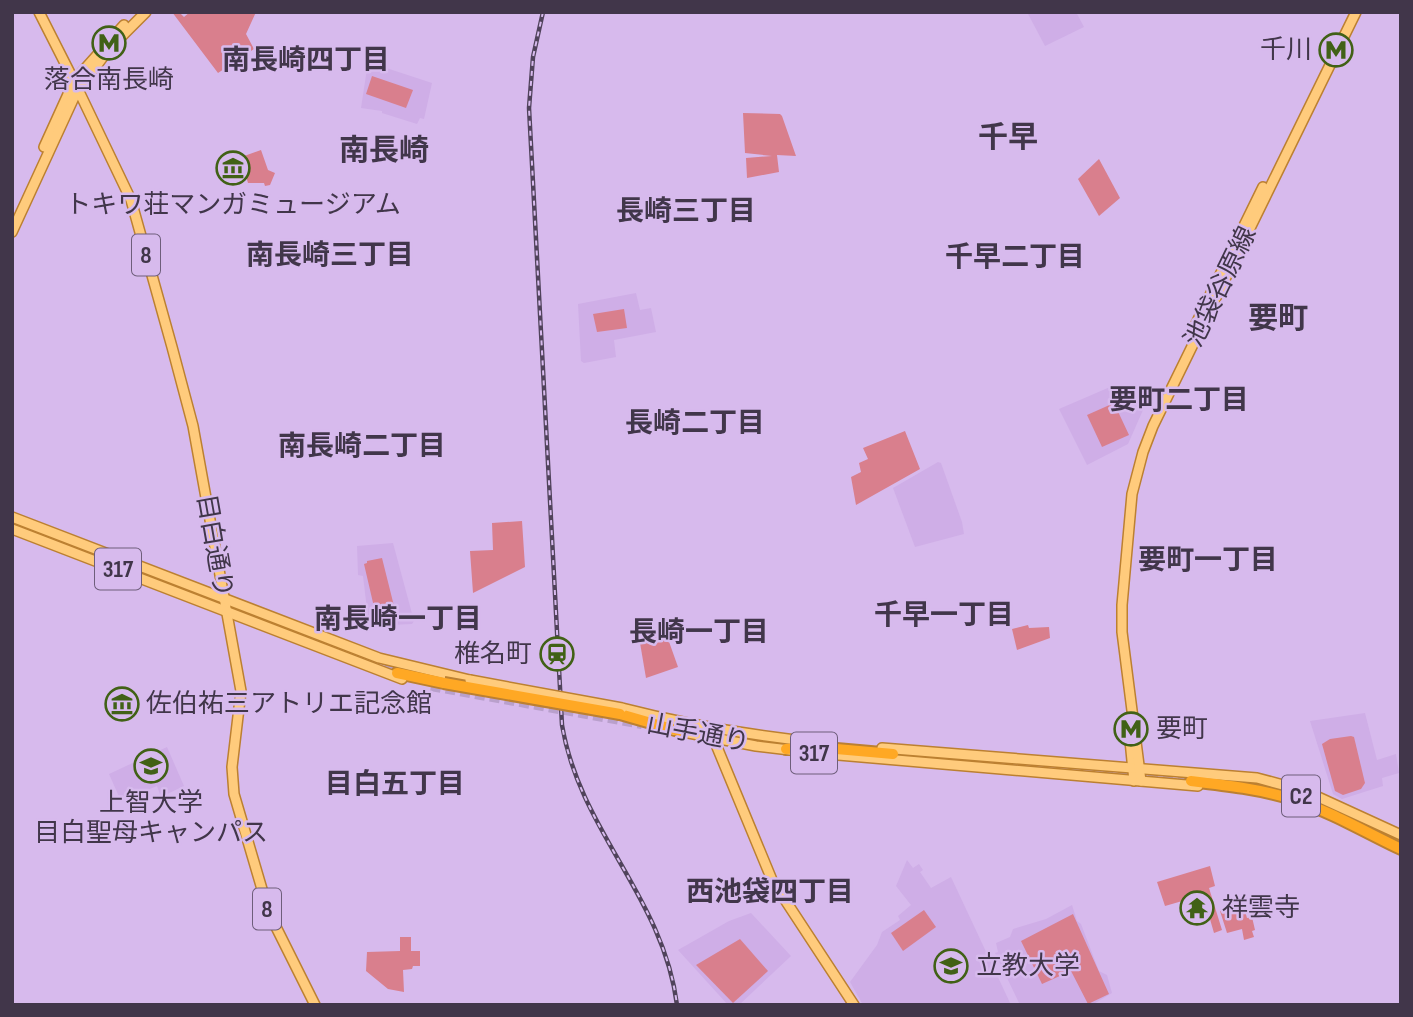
<svg xmlns="http://www.w3.org/2000/svg" width="1413" height="1017" viewBox="0 0 1413 1017" font-family="'Sofia Sans Condensed','Noto Sans JP',sans-serif">
	<style>
		.built { fill: #cfaee7 }
		.green { fill: #d97f8d }
		.lines { fill: none; stroke-linecap: round; stroke-linejoin: round }
		.highway-tunnel { stroke: #b9a0cc; stroke-width: 10; stroke-dasharray: 10 5; stroke-linecap: butt }
		.major-casing { stroke: #bc8031; stroke-width: 12 }
		.highway-casing { stroke: #bc8031; stroke-width: 14 }
		.major { stroke: #ffcb7c; stroke-width: 9 }
		.highway { stroke: #ffa824; stroke-width: 10 }
		.rail-casing { stroke: #50435b; stroke-width: 4.5 }
		.rail { stroke: #d7baed; stroke-width: 2; stroke-dasharray: 5; stroke-linecap: butt }
		.major-bridge-casing { stroke: #bc8031; stroke-width: 12; stroke-linecap: butt }
		.highway-bridge-casing { stroke: #bc8031; stroke-width: 14; stroke-linecap: butt }
		.major-bridge { stroke: #ffcb7c; stroke-width: 9 }
		.highway-bridge { stroke: #ffa824; stroke-width: 10 }
		.labels { text-anchor: middle; dominant-baseline: central; stroke-width: 5; stroke-linejoin: round; paint-order: stroke }
		.shield { fill: #d7baed; stroke: #6e5e7b; stroke-width: 2 }
		.shield-label { font-size: 24px; font-weight: bold; fill: #41364a }
		.poi-label { font-size: 26px; fill: #41364a; stroke: #d7baed; text-anchor: start }
		.street-label { font-size: 26px; fill: #41364a; stroke: #d7baed }
		.neighbourhood-label { font-size: 28px; font-weight: bold; fill: #41364a; stroke: #d7baed }
		.quarter-label { font-size: 30px; font-weight: bold; fill: #41364a; stroke: #d7baed }
	</style>
	<rect width="100%" height="100%" fill="#d7baed"/>
	<g class="built">
		<path d="M1027,12H1076L1084,27L1045,46Z"/>
		<path d="M368,62L432,83L424,119L420,118L417,124L382,113V111L361,108Z"/>
		<path d="M636,293L640,310L651,308L656,332L614,340L616,357L584,363L581,361L578,304Z"/>
		<path d="M1117,384H1130L1143,410L1128,444L1087,465L1059,409Z"/>
		<path d="M938,462L941,463L962,522L964,534L915,547L893,488Z"/>
		<path d="M393,543L414,621L412,624L369,626L363,576L358,575L357,546Z"/>
		<path d="M1365,713L1377,760L1396,754L1399,773L1382,778L1383,786L1342,799L1333,794L1310,721Z"/>
		<path d="M167,747L184,786L161,797L157,786L121,801L109,774Z"/>
		<path d="M907,860L913,868L919,864L923,870L920,872L931,888L951,877L1011,1005H863L850,982L877,945L882,932L900,920L898,916L911,905L896,886Z"/>
		<path d="M1072,905L1077,921L1081,924L1099,971L1107,975L1112,993L1092,1005H1020L995,953L998,952L996,943L1010,937L1013,929L1046,919Z"/>
		<path d="M751,913L791,956L739,1005H728L678,950L729,921Z"/>
	</g>
	<g class="green">
		<path d="M172,12H179L184,17L190,12H256L246,34L254,49L218,73Z"/>
		<path d="M372,76L413,90L406,108L366,94Z"/>
		<path d="M743,113L780,114L782,116L796,156L777,155L779,172L747,178L746,158L772,156L745,153Z"/>
		<path d="M261,150L268,170L275,173L270,185L265,186L264,183H248L246,176L228,182L222,164Z"/>
		<path d="M1099,159L1120,198L1099,216L1078,179Z"/>
		<path d="M624,309L627,328L597,332L593,314Z"/>
		<path d="M1114,403L1129,435L1102,447L1087,415Z"/>
		<path d="M905,431L920,469L856,505L851,477L861,472L859,463L868,459L863,448Z"/>
		<path d="M522,521L525,567L473,593L470,551L493,550L492,523Z"/>
		<path d="M382,558L394,606L374,607L364,564L367,563V561Z"/>
		<path d="M1028,625L1029,628L1049,627L1050,638L1017,650L1012,629Z"/>
		<path d="M667,636L678,667L646,678L639,637Z"/>
		<path d="M1351,736L1354,737L1365,783L1361,789L1343,795L1335,791L1322,744L1330,739Z"/>
		<path d="M1210,866L1215,886L1209,888L1222,930L1214,933L1203,895L1165,906L1157,882Z"/>
		<path d="M1243,904L1247,918L1252,917L1255,930L1252,931L1254,937L1244,940L1242,929L1227,933L1220,911Z"/>
		<path d="M924,910L936,927L903,951L891,933Z"/>
		<path d="M1073,914L1109,994L1088,1004L1071,971L1042,984L1021,941Z"/>
		<path d="M400,937H411V951H420V966H413L412,969L403,970L404,992L388,989L366,971L367,952L400,951Z"/>
		<path d="M740,939L768,971L733,1003L696,965Z"/>
	</g>
	<g class="lines">
		<g class="highway-tunnel">
			<path d="M371,659L398,669"/>
			<path d="M431,686L642,724"/>
			<path d="M893,754L968,763"/>
			<path d="M1103,774L1191,781"/>
		</g>
		<defs>
			<g id="major">
				<path d="M39,12L74,81L131,200L172,347L193,426L241,691L232,767L234,794L269,913L315,1005"/>
				<path d="M44,147L74,81L124,25"/>
				<path d="M12,232L76,93L109,49L146,12"/>
				<path d="M1192,332L1263,187"/>
				<path d="M12,517L379,658L470,680"/>
				<path d="M12,529L402,679"/>
				<path d="M622,708C688,725 755,736 823,743"/>
				<path d="M673,730L756,746L815,753L1198,786"/>
				<path d="M1129,730L1134,781"/>
				<path d="M712,735L772,880L854,1005"/>
				<path d="M882,748L1257,778L1305,791L1401,835"/>
				<path d="M1141,781L1122,632V605L1132,494L1143,452L1153,426L1356,12"/>
			</g>
			<g id="highway">
				<path d="M397,673L444,683"/>
				<path d="M620,714L679,731"/>
				<path d="M786,749L814,747L893,754"/>
				<path d="M1191,781C1225,785 1260,789 1292,799C1330,811 1365,832 1401,849"/>
			</g>
		</defs>
		<use href="#major" class="major-casing"/>
		<use href="#highway" class="highway-casing"/>
		<use href="#major" class="major"/>
		<use href="#highway" class="highway"/>
		<defs>
			<path id="rail" d="M543,12L533,57L529,108L562,725C580,832 663,896 677,1005"/>
		</defs>
		<use href="#rail" class="rail-casing"/>
		<use href="#rail" class="rail"/>
		<defs>
			<path id="major-bridge" d="M470,680L622,708"/>
			<path id="highway-bridge" d="M444,683L620,714"/>
		</defs>
		<use href="#major-bridge" class="major-bridge-casing"/>
		<use href="#highway-bridge" class="highway-bridge-casing"/>
		<use href="#major-bridge" class="major-bridge"/>
		<use href="#highway-bridge" class="highway-bridge"/>
	</g>
	<defs>
		<symbol id="metro-ring" viewBox="-11 -11 22 22"><circle r="9.5" fill="#d7baed" stroke="#416116" stroke-width="1.5"/><path d="M-5.5 5V-5H-3L0 0L3-5H5.5V5H3V-.5L0 4L-3-.5V5Z" fill="#416116"/></symbol>
		<symbol id="museum-ring" viewBox="-11 -11 22 22"><circle r="9.5" fill="#d7baed" stroke="#416116" stroke-width="1.5"/><path d="M0-6L6-3V-2H-6V-3ZM-5-1h2V3h-2ZM-1-1h2V3h-2ZM3-1h2V3H3ZM-6 4H6V6H-6Z" fill="#416116"/></symbol>
		<symbol id="station-ring" viewBox="-11 -11 22 22"><circle r="9.5" fill="#d7baed" stroke="#416116" stroke-width="1.5"/><path d="M-3-6H3Q5-6 5-4V2Q5 4 3 4L4.5 6H3L1.5 4h-3L-3 6H-4.5L-3 4Q-5 4-5 2V-4Q-5-6-3-6ZM-3.5-4v3h7v-3ZM-3.5 1v1.5H-2V1ZM2 1v1.5H3.5V1Z" fill="#416116"/></symbol>
		<symbol id="university-ring" viewBox="-11 -11 22 22"><circle r="9.5" fill="#d7baed" stroke="#416116" stroke-width="1.5"/><path d="M0-5L7-2L0 1L-7-2ZM-4 1L0 2.5L4 1V4Q0 6-4 4Z" fill="#416116"/></symbol>
		<symbol id="temple-ring" viewBox="-11 -11 22 22"><circle r="9.5" fill="#d7baed" stroke="#416116" stroke-width="1.5"/><path d="M0-6L5-2H3V0L6.5 2.5H4V6H1.5V3h-3V6H-4V2.5H-6.5L-3 0V-2H-5Z" fill="#416116"/></symbol>
	</defs>
	<g fill-rule="evenodd">
		<use href="#metro-ring" x="90" y="24" width="38" height="38"/>
		<use href="#metro-ring" x="1317" y="31" width="38" height="38"/>
		<use href="#museum-ring" x="214" y="149" width="38" height="38"/>
		<use href="#station-ring" x="538" y="635" width="38" height="38"/>
		<use href="#museum-ring" x="103" y="685" width="38" height="38"/>
		<use href="#metro-ring" x="1112" y="710" width="38" height="38"/>
		<use href="#university-ring" x="132" y="747" width="38" height="38"/>
		<use href="#temple-ring" x="1178" y="889" width="38" height="38"/>
		<use href="#university-ring" x="932" y="947" width="38" height="38"/>
	</g>
	<g class="labels">
		<g class="shield">
			<rect x="132" y="234.5" width="28" height="41" rx="5"/>
			<rect x="95" y="548.5" width="46" height="41" rx="5"/>
			<rect x="791" y="732.5" width="46" height="41" rx="5"/>
			<rect x="1282" y="775.5" width="38" height="41" rx="5"/>
			<rect x="253" y="888.5" width="28" height="41" rx="5"/>
		</g>
		<g class="shield-label">
			<text x="146" y="255">8</text>
			<text x="118" y="569">317</text>
			<text x="814" y="753">317</text>
			<text x="1301" y="796">C2</text>
			<text x="267" y="909">8</text>
		</g>
		<g class="poi-label">
			<text x="1312" y="50" text-anchor="end">千川</text>
			<text x="109" y="80" text-anchor="middle">落合南長崎</text>
			<text x="233" y="205" text-anchor="middle">トキワ荘マンガミュージアム</text>
			<text x="532" y="654" text-anchor="end">椎名町</text>
			<text x="146" y="704">佐伯祐三アトリエ記念館</text>
			<text x="1156" y="729">要町</text>
			<text x="151" y="803" text-anchor="middle">上智大学<tspan x="151" dy="30">目白聖母キャンパス</tspan></text>
			<text x="1222" y="908">祥雲寺</text>
			<text x="976" y="966">立教大学</text>
		</g>
		<g class="street-label">
			<text transform="translate(1221 287) rotate(-64)">池袋谷原線</text>
			<text transform="translate(214 546) rotate(80)">目白通り</text>
			<text transform="translate(698 734) rotate(11)">山手通り</text>
		</g>
		<g class="neighbourhood-label">
			<text x="306" y="60">南長崎四丁目</text>
			<text x="686" y="211">長崎三丁目</text>
			<text x="330" y="255">南長崎三丁目</text>
			<text x="1015" y="257">千早二丁目</text>
			<text x="1179" y="400">要町二丁目</text>
			<text x="695" y="423">長崎二丁目</text>
			<text x="362" y="446">南長崎二丁目</text>
			<text x="1208" y="560">要町一丁目</text>
			<text x="944" y="615">千早一丁目</text>
			<text x="398" y="619">南長崎一丁目</text>
			<text x="699" y="632">長崎一丁目</text>
			<text x="395" y="784">目白五丁目</text>
			<text x="770" y="892">西池袋四丁目</text>
		</g>
		<g class="quarter-label">
			<text x="1008" y="138">千早</text>
			<text x="384" y="151">南長崎</text>
			<text x="1278" y="319">要町</text>
		</g>
	</g>
	<rect width="1413" height="1017" fill="none" stroke="#41364a" stroke-width="28"/>
</svg>
